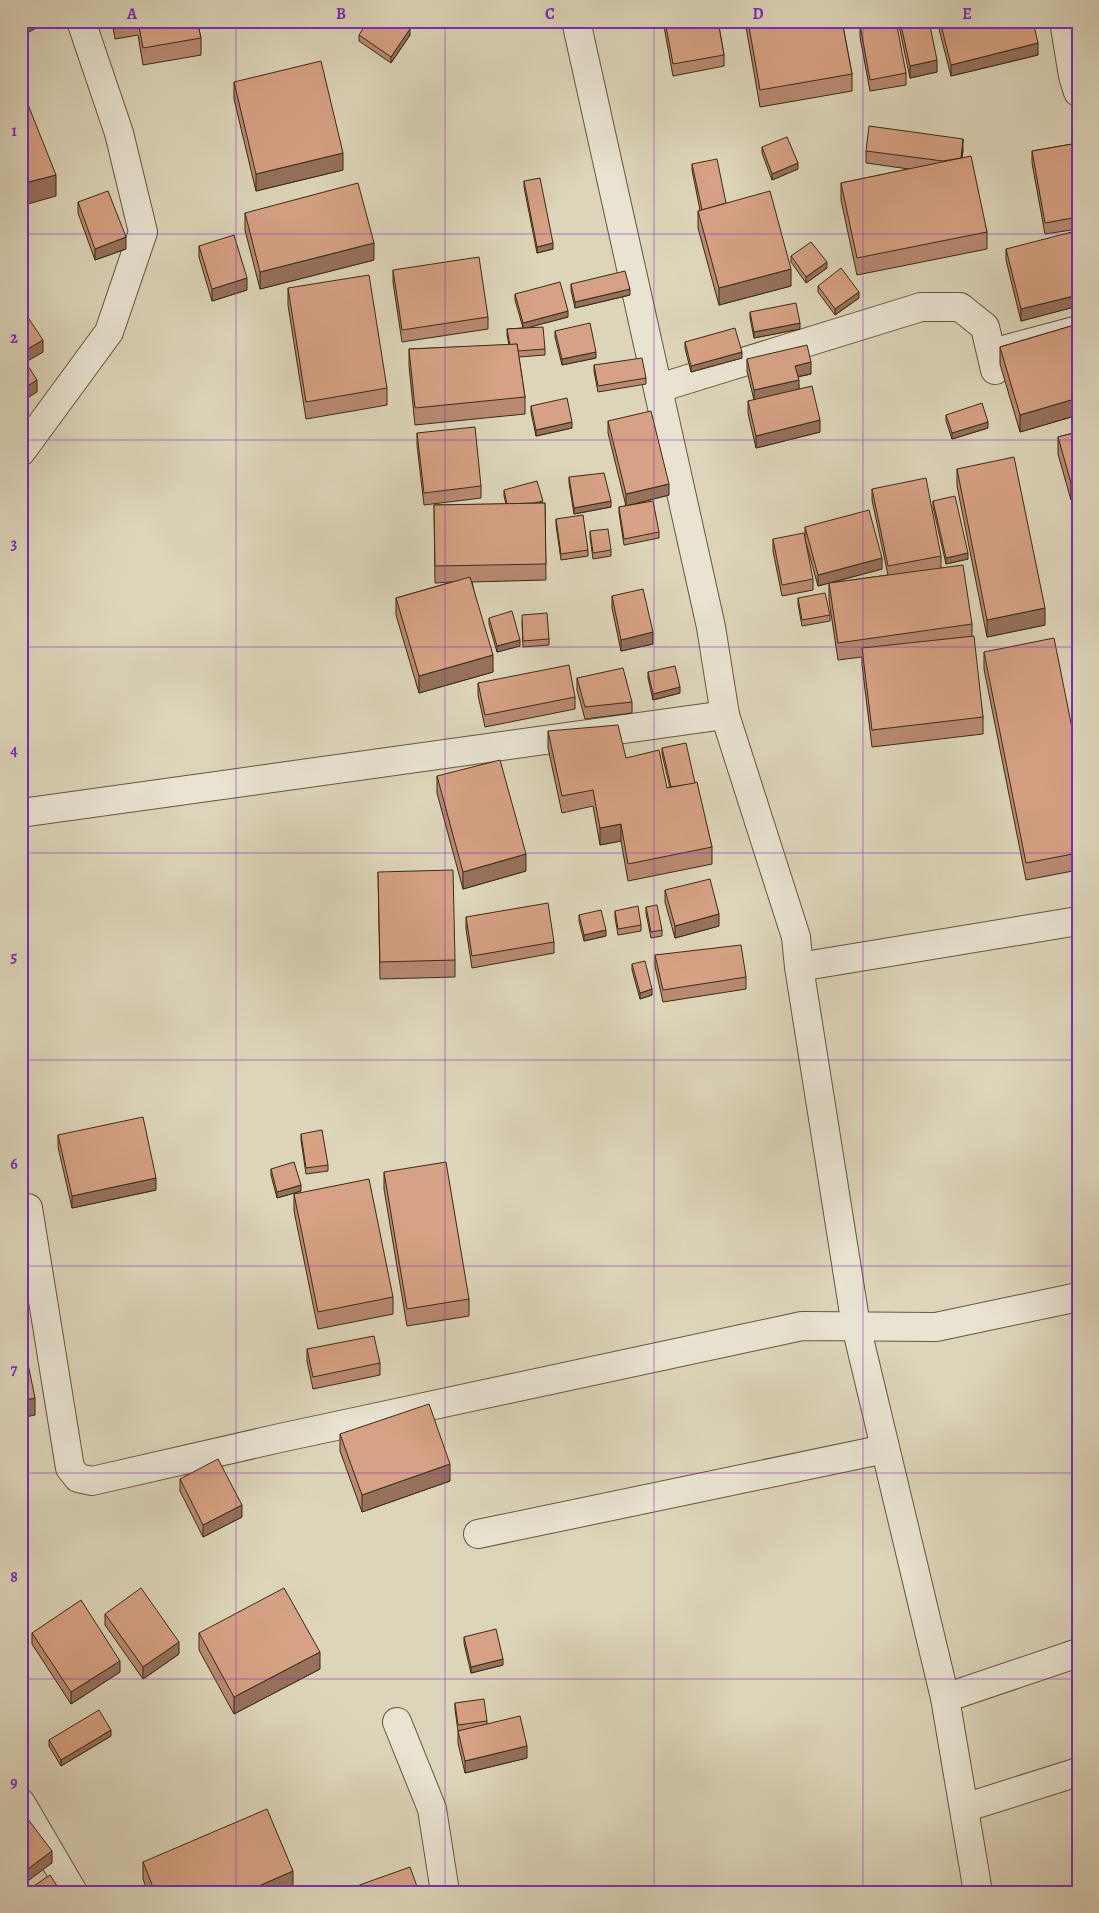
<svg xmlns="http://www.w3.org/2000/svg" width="1099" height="1913" viewBox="0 0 1099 1913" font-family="Alegreya,serif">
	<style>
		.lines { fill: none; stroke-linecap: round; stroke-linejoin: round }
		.minor-casing { stroke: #64553e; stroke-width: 30 }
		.minor { stroke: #e9e4d2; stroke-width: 28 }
		.wall { fill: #b88a72; stroke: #3b2a14 }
		.shaded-wall { fill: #96715c; stroke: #3b2a14 }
		.building { fill: #d6a184; stroke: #3b2a14 }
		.grid { fill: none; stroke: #7b2cbf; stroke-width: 1; stroke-opacity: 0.55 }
		.neatline { fill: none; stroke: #7b2cbf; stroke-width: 2 }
		.grid-label { font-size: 16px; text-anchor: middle; font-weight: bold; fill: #7b2cbf }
	</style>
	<rect width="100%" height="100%" fill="#ddd5ba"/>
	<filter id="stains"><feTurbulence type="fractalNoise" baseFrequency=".004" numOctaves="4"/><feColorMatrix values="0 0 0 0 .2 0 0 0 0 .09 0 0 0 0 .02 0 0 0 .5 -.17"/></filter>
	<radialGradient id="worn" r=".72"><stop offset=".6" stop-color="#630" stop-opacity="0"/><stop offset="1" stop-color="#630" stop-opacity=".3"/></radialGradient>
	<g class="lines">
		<defs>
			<g id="minor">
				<path d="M576,21L711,627L725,715L796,937L799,967L856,1326L945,1698L978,1892"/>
				<path d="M1064,21L1073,76L1078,92"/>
				<path d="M659,388L921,307H960L985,327L995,370L1007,349L1078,330"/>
				<path d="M21,452L109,332L143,232L119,133L81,21"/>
				<path d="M21,813L725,715"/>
				<path d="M799,967L1078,921"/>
				<path d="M28,1208L70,1468L78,1478L92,1481L280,1438L802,1326L936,1327L1078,1297"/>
				<path d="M478,1534L885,1449"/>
				<path d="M945,1698L1078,1653"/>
				<path d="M397,1722L432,1809L445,1892"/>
				<path d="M21,1803L73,1892"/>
				<path d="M964,1808L1078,1772"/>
			</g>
		</defs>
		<use href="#minor" class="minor-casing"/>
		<use href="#minor" class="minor"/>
	</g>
	<g class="wall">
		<path d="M112,21H197L201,38V55L143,65L138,35L115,39Z"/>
		<path d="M663,21H718L724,55V66L673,76Z"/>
		<path d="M745,21H842L852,74V91L760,107Z"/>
		<path d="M898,21H929L937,72L910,78Z"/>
		<path d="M937,21H1033L1038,55L951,76L939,29V23L938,24Z"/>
		<path d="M860,25L906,73V85L870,91L860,37Z"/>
		<path d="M359,35H410L391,63L359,41Z"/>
		<path d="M234,82L343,170L256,191L234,99Z"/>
		<path d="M1078,143V229L1045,234L1032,163V151Z"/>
		<path d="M762,147L798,169L772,180L762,153Z"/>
		<path d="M963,150L962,158L987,232V249L857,275L841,200V183L909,169L866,163V151Z"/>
		<path d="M692,164L726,203L791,286L719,305L698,228V211L700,210L692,170Z"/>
		<path d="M524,181L553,249L537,253L524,187Z"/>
		<path d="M78,202L126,249L95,260L78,213Z"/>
		<path d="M245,213L374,260L260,289L245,230Z"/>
		<path d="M1077,235H1078V306L1021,321L1006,260V249L1077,250Z"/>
		<path d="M199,246L247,290L212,301L199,257Z"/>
		<path d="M791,256L827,268L806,283L791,262Z"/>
		<path d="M393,270L488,317V329L402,342L393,282Z"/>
		<path d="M571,284L630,295L575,308L571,290Z"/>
		<path d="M818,286L859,298L835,315L818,292Z"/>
		<path d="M288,288L387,388V405L306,419L288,305Z"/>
		<path d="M515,294L568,317L525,328L545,349V355L519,357L525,397V414L415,425L409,366V349L509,345L507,335V329L523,328L515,300Z"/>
		<path d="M750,312L800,329L754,338L750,318Z"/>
		<path d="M1078,324V415L1020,432L1000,364V347Z"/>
		<path d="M555,331L596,358L562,365L555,337Z"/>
		<path d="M685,342L742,358L691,372L685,348Z"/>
		<path d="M747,359L811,374L798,377L799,389L820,432L756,448L748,413V401L754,400L747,371Z"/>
		<path d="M594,365L646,378V384L598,392L594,371Z"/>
		<path d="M531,406L572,428L536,436L531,412Z"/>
		<path d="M946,415L988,428L952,439L946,421Z"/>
		<path d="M608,421L669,495L634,504L659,532V538L624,545L619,513V507L626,506L608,433Z"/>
		<path d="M1078,421V498L1071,500L1058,454V437L1074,433V422Z"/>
		<path d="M417,433L481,486V498L424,505L417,445Z"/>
		<path d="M957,469L1045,625L987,637L957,486Z"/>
		<path d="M569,477L611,507L574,514L569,483Z"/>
		<path d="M872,489L941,556V568L972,624V636L983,717V734L872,747L862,665V657L838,660L829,600V583L818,586L805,539V527L882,569L830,583L888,575L872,500Z"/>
		<path d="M504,490L543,503H545L546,580L472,582L493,672L419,693L396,615V598L452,582L435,583L434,505L506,504L504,496Z"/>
		<path d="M933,501L968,559L946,564L933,507Z"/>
		<path d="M556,519L588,550V556L561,560L556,525Z"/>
		<path d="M590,531L611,550V556L593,559L590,537Z"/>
		<path d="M773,539L813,579V590L782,596L773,551Z"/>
		<path d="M612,596L653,644L621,651L612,608Z"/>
		<path d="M798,598L830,615V621L802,626L798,604Z"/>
		<path d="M489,618L520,646L497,652L489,624Z"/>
		<path d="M522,621L549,639V645L523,647Z"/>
		<path d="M984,652L1078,758V870L1026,880L984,669Z"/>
		<path d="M648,672L680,693L653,700L648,678Z"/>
		<path d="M577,678L632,702V713L585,719L577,690Z"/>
		<path d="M478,683L575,697V709L485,727L478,695Z"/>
		<path d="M548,731L626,758L667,788H670L662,754V748L695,783L712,847V864L628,881L621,841L600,845L593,806L562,813L548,748Z"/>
		<path d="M437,776L526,871L463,889L437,793Z"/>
		<path d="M378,872L455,960V977L380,979Z"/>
		<path d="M665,890L719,926L675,938L665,902Z"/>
		<path d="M646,907L662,930V936L651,938L646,913Z"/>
		<path d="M615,911L641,925V931L618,935L615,917Z"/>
		<path d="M579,915L606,936L584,941L579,921Z"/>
		<path d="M466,917L554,942V953L472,968L466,929Z"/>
		<path d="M655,955L746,977V989L663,1002L655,966Z"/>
		<path d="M632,964L652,995L640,999L632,970Z"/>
		<path d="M301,1134L328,1165V1171L306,1174L301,1140Z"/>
		<path d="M58,1135L156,1190L72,1208L58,1147Z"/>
		<path d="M271,1169L301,1191L277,1198L271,1175Z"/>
		<path d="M384,1172L469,1299V1316L407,1326L384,1189Z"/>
		<path d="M294,1194L393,1297V1314L318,1329L294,1211Z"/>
		<path d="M307,1349L380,1363V1375L313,1389L307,1361Z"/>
		<path d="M340,1434L450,1481L362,1512L340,1451Z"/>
		<path d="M180,1479L242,1517L203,1537L180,1491Z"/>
		<path d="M105,1614L179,1654L143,1679L105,1625Z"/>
		<path d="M32,1633L120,1672L71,1704L32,1644Z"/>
		<path d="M199,1633L320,1669L234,1714L199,1650Z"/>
		<path d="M464,1637L503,1665L471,1673L464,1643Z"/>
		<path d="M455,1703L487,1721V1724L527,1758L465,1773L458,1743V1731L465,1730L458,1731L455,1709Z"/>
		<path d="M111,1736L61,1766L49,1746V1740Z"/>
		<path d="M143,1862L293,1888L284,1892H148L143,1879Z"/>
	</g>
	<g class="shaded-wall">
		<path d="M27,21H49L22,36V24Z"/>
		<path d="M293,21H307L293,27Z"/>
		<path d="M410,29V35L391,63V57Z"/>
		<path d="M1038,43V55L951,76V65Z"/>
		<path d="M937,60V72L910,78V66Z"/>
		<path d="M963,139V150L960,175V164Z"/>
		<path d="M343,153V170L256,191V174Z"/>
		<path d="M798,163V169L772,180V174Z"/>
		<path d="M56,175V196L21,206V184Z"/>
		<path d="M126,237V249L95,260V249Z"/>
		<path d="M374,243V260L260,289V272Z"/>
		<path d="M553,243V249L537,253V247Z"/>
		<path d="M827,262V268L806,283V277Z"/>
		<path d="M791,269V286L719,305V288Z"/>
		<path d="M247,278V290L212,301V289Z"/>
		<path d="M630,289V295L575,308V302Z"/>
		<path d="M859,292V298L835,315V309Z"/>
		<path d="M1078,295V306L1021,321V309Z"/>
		<path d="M568,311V317L523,329V323Z"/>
		<path d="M800,323V329L754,338V332Z"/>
		<path d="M43,340V352L21,365V353Z"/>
		<path d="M596,352V358L562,365V359Z"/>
		<path d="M742,352V358L691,372V366Z"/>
		<path d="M811,362V374L795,377V366Z"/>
		<path d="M37,380V392L21,402V390Z"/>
		<path d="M799,380V391L754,402V390Z"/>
		<path d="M1078,398V415L1020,432V415Z"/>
		<path d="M820,420V432L756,448V436Z"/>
		<path d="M572,422V428L536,436V430Z"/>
		<path d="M988,422V428L952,439V433Z"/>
		<path d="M1078,481V498L1071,500V483Z"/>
		<path d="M669,484V495L626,506V494Z"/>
		<path d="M611,501V507L574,514V508Z"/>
		<path d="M968,553V559L946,564V558Z"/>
		<path d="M882,558V569L818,586V575Z"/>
		<path d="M1045,608V625L987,637V620Z"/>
		<path d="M653,632V644L621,651V640Z"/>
		<path d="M520,640V646L497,652V646Z"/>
		<path d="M493,655V672L419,693V676Z"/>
		<path d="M680,687V693L653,700V694Z"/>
		<path d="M621,824V841L600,845V828Z"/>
		<path d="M526,854V871L463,889V872Z"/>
		<path d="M719,914V926L675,938V926Z"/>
		<path d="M606,930V936L584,941V935Z"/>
		<path d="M652,989V995L640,999V993Z"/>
		<path d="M156,1178V1190L72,1208V1196Z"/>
		<path d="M301,1185V1191L277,1198V1192Z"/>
		<path d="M35,1398V1415L21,1418V1401Z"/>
		<path d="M450,1464V1481L362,1512V1495Z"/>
		<path d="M242,1505V1517L203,1537V1525Z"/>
		<path d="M179,1642V1654L143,1679V1667Z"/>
		<path d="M320,1652V1669L234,1714V1697Z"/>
		<path d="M503,1659V1665L471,1673V1667Z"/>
		<path d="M120,1661V1672L71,1704V1692Z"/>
		<path d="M111,1730V1736L61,1766V1760Z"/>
		<path d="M527,1746V1758L465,1773V1761Z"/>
		<path d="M52,1851V1863L21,1886V1874Z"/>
		<path d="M293,1871V1888L284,1892H245Z"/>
	</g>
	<g class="building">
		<path d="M21,21H27L22,24Z"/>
		<path d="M138,21H197L201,38L143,48Z"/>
		<path d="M368,21H399L410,29L391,57L359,35Z"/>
		<path d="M665,21H718L724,55L673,64Z"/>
		<path d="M748,21H842L852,74L760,90Z"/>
		<path d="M882,21H896L906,73L870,80L860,25Z"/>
		<path d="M900,21H929L937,60L910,66Z"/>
		<path d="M940,21H1033L1038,43L951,65Z"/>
		<path d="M321,61L343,153L256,174L234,82Z"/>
		<path d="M21,87L56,175L21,184Z"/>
		<path d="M869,126L963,139L961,158L943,161L866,151Z"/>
		<path d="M787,137L798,163L772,174L762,147Z"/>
		<path d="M1078,143V217L1045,223L1032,151Z"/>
		<path d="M971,156L987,232L857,258L841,183Z"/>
		<path d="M717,159L726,203L702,210L692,164Z"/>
		<path d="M540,178L553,243L537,247L524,181Z"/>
		<path d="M358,183L374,243L260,272L245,213Z"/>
		<path d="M108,191L126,237L95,249L78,202Z"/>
		<path d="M770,191L791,269L719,288L698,211Z"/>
		<path d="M1072,232L1078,254V295L1021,309L1006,249Z"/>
		<path d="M234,235L247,278L212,289L199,246Z"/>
		<path d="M811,242L827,262L806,277L791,256Z"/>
		<path d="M479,257L488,317L402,330L393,270Z"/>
		<path d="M841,268L859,292L835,309L818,286Z"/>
		<path d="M625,271L630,289L575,302L571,284Z"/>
		<path d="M369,275L387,388L306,402L288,288Z"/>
		<path d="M560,282L568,311L523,323L515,294Z"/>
		<path d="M796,303L800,323L754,332L750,312Z"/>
		<path d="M21,307L43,340L21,353Z"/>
		<path d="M590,323L596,352L562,359L555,331Z"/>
		<path d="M1078,324V398L1020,415L1000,347Z"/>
		<path d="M543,327L545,349L518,351L517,344L510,345L507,329Z"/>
		<path d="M735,328L742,352L691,366L685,342Z"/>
		<path d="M517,344L525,397L415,408L409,349Z"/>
		<path d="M807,345L811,362L795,366L799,380L754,390L747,359Z"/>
		<path d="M21,355L37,380L21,390Z"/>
		<path d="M642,358L646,378L598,386L594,365Z"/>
		<path d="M812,386L820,420L756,436L748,401Z"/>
		<path d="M567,398L572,422L536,430L531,406Z"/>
		<path d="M982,403L988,422L952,433L946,415Z"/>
		<path d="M651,411L669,484L626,494L608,421Z"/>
		<path d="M1078,421V481L1071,483L1058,437L1077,432L1074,422Z"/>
		<path d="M475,427L481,486L424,493L417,433Z"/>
		<path d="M1014,457L1045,608L987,620L957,469Z"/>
		<path d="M604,473L611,501L574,508L569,477Z"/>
		<path d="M926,478L941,556L888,566L872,489Z"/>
		<path d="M537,481L543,501L534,503L507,504L504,490Z"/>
		<path d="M955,496L968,553L946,558L933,501Z"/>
		<path d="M653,501L659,532L624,539L619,507Z"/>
		<path d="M545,503L546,564L435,566L434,505Z"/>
		<path d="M869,510L882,558L818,575L805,527Z"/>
		<path d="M583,515L588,550L561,554L556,519Z"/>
		<path d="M608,529L611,550L593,553L590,531Z"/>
		<path d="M804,533L813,579L782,585L773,539Z"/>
		<path d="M963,565L972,624L838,643L829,583Z"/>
		<path d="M470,577L493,655L419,676L396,598Z"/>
		<path d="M643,589L653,632L621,640L612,596Z"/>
		<path d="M825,593L830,615L802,620L798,598Z"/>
		<path d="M512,611L520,640L497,646L489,618Z"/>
		<path d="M547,613L549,639L523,641L522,615Z"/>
		<path d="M974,636L983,717L872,730L862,648Z"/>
		<path d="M1054,638L1078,758V853L1026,863L984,652Z"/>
		<path d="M569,665L575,697L485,715L478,683Z"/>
		<path d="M675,666L680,687L653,694L648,672Z"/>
		<path d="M623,668L632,702L585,707L577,678Z"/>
		<path d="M618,725L626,758L659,750L667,788L697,782L712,847L628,864L621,824L600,828L593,790L562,796L548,731Z"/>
		<path d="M686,743L695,783L671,787L662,748Z"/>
		<path d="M500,760L526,854L463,872L437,776Z"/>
		<path d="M453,870L455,960L380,962L378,872Z"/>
		<path d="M710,879L719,914L675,926L665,890Z"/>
		<path d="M548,903L554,942L472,956L466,917Z"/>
		<path d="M657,905L662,930L651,932L646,907Z"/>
		<path d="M638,906L641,925L618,929L615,911Z"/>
		<path d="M601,910L606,930L584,935L579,915Z"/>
		<path d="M741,945L746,977L663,990L655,955Z"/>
		<path d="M645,961L652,989L640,993L632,964Z"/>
		<path d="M143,1117L156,1178L72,1196L58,1135Z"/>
		<path d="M322,1130L328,1165L306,1168L301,1134Z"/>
		<path d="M294,1162L301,1185L277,1192L271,1169Z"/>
		<path d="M446,1162L469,1299L407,1309L384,1172Z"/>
		<path d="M369,1179L393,1297L318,1312L294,1194Z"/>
		<path d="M21,1330L35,1398L21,1401Z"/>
		<path d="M374,1336L380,1363L313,1377L307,1349Z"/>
		<path d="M429,1404L450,1464L362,1495L340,1434Z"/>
		<path d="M218,1459L242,1505L203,1525L180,1479Z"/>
		<path d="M141,1588L179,1642L143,1667L105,1614Z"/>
		<path d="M284,1588L320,1652L234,1697L199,1633Z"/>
		<path d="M81,1600L120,1661L71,1692L32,1633Z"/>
		<path d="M496,1629L503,1659L471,1667L464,1637Z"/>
		<path d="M484,1699L487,1721L458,1725L455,1703Z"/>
		<path d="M99,1710L111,1730L61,1760L49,1740Z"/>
		<path d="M520,1716L527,1746L465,1761L458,1731Z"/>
		<path d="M267,1809L293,1871L245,1892H155L143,1862Z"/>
		<path d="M21,1810L52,1851L21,1874Z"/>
		<path d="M410,1867L419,1892H340Z"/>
		<path d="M50,1875L61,1892H25Z"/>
	</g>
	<path class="grid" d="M236,21V1892M445,21V1892M654,21V1892M863,21V1892M21,234H1078M21,440H1078M21,647H1078M21,853H1078M21,1060H1078M21,1266H1078M21,1473H1078M21,1679H1078"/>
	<rect width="1099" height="1913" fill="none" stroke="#ddd5ba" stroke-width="55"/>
	<rect x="28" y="28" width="1044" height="1858" class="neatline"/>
	<g class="grid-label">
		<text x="132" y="19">A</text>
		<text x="341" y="19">B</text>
		<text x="550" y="19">C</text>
		<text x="758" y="19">D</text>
		<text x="967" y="19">E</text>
		<text x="14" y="136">1</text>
		<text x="14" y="343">2</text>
		<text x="14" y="549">3</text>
		<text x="14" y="756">4</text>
		<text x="14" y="962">5</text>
		<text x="14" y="1169">6</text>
		<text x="14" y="1375">7</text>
		<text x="14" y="1582">8</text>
		<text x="14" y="1788">9</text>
	</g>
	<rect width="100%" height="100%" filter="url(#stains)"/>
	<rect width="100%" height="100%" fill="url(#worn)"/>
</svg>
